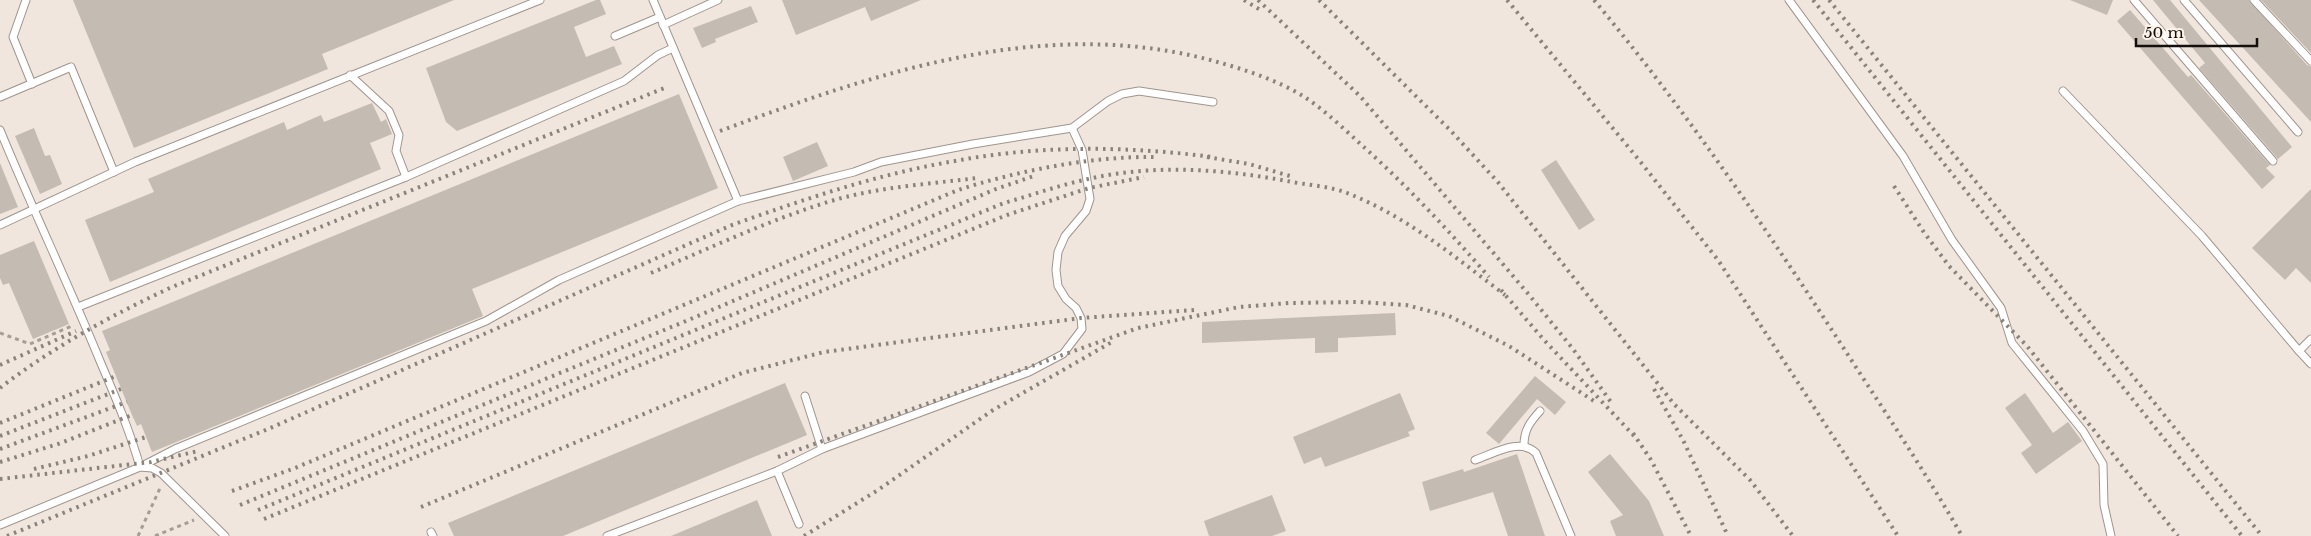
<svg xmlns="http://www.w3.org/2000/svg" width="2311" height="536" viewBox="0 0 2311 536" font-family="'Libre Baskerville',serif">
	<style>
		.building { fill: #c4bbb2 }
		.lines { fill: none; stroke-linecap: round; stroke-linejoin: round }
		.service-casing { stroke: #9f958d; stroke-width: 9 }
		.path { stroke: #a59d96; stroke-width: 3; stroke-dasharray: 4 4; stroke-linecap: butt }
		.service { stroke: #fff; stroke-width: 7 }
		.rail { stroke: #89837c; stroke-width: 4; stroke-dasharray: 2.5 5; stroke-linecap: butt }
	</style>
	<rect width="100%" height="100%" fill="#f0e6dd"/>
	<g class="building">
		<path d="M73,0H454L322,54L328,69L134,148Z"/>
		<path d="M596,0H600L606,14L574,27L586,57L614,46L622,64L457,131L446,122L426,68Z"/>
		<path d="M782,0H921L871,21L865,7L796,35Z"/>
		<path d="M2070,0H2113L2107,15Z"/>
		<path d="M2153,0H2170L2292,147L2278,159L2199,68L2205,63Z"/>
		<path d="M2199,0H2249L2307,65L2311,66V122Z"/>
		<path d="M2261,0H2311V53Z"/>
		<path d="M751,6L758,22L715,39L716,42L702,48L693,28Z"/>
		<path d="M2130,10L2188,77L2191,75L2270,165L2266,168L2275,177L2262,189L2117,21Z"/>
		<path d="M679,94L718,188L472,289L483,316L152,452L141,424L137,426L132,415L106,352L110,350L102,331Z"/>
		<path d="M372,103L381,122L386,119L392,134L370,143L381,169L110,282L85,220L154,192L148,179L284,122L287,130L321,115L324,122Z"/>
		<path d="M34,128L45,156L50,155L62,184L40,194L15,136Z"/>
		<path d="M817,142L828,166L793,181L783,157Z"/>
		<path d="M1556,160L1595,220L1579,230L1541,170Z"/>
		<path d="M0,163L18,207L0,214Z"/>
		<path d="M2311,189V283L2296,268L2285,280L2252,248Z"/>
		<path d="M34,241L69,324L33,339L9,283L3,285L0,278V255Z"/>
		<path d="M1395,313L1396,335L1338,338V352L1315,353V338L1202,343V322Z"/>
		<path d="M1535,376L1566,402L1555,415L1537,399L1499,444L1486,433Z"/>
		<path d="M785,383L807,435L563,536H454L448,523Z"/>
		<path d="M1400,393L1415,429L1408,432L1410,436L1325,467L1321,457L1304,464L1293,437Z"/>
		<path d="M2025,393L2053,433L2068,422L2082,441L2036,474L2021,453L2032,445L2005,408Z"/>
		<path d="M1517,454L1545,536H1508L1493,492L1430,511L1422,482L1463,469L1464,472Z"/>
		<path d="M1610,454L1649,501L1664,536H1616L1610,521L1623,515L1588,472Z"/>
		<path d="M1272,495L1286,531L1272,536H1209L1204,521Z"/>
		<path d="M757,500L772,536H671Z"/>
	</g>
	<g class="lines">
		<defs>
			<g id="service">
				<path d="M26,0L13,37L32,84"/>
				<path d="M653,0L738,201"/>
				<path d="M1789,0L1903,156L1952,240L2001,308L2012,343L2083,431L2103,464L2104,505L2111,536"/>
				<path d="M2134,0L2273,161"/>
				<path d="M2184,0L2298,132"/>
				<path d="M2254,0L2311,61"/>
				<path d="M663,25L718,0"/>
				<path d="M615,36L660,17"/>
				<path d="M350,75L389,111L399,135L396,151L406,177"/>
				<path d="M2063,91L2202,236L2299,351"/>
				<path d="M0,97L71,67L114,172"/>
				<path d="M0,130C32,208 68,283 100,361C115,396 130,431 140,467L175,449L486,321L559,280L738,201L854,172L881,162L973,144L1072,128L1108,101L1122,94L1139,91L1213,102"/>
				<path d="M0,225L135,162L540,0"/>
				<path d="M78,307L406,177L624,81L658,55L673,48"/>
				<path d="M2311,339L2299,351L2311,364"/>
				<path d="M805,396L822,449"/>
				<path d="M1524,445C1524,430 1530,422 1540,411"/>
				<path d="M1475,460C1493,454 1520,437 1536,453L1571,536"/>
				<path d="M777,471L799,524"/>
				<path d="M0,525L140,467L152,468L161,473L225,536"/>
				<path d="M431,532L433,536"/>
				<path d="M607,536L777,471L822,449L1029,372L1063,354L1082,329L1081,318L1076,308L1066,299L1058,286L1056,270L1058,252L1065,236L1086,211L1090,199L1082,150L1072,128"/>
			</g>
		</defs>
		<use href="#service" class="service-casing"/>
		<g class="path">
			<path d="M0,333L30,344L74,325"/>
			<path d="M138,536L161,486"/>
			<path d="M155,536L194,520"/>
		</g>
		<use href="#service" class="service"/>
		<g class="rail">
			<path d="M1244,0L1262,11"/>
			<path d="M1258,0L1360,96L1530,296L1573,349L1613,405"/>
			<path d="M1319,0L1450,130L1497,181L1674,404L1750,480L1793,536"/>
			<path d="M1507,0L1639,160L1718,260L1898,536"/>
			<path d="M1594,0C1683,107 1761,221 1837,338C1879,403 1923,468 1962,536"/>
			<path d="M1813,0L2242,536"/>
			<path d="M1829,0L2262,536"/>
			<path d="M720,131C878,72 1045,15 1214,61C1243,69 1277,80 1303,96C1325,110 1346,131 1366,149C1410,189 1450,232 1489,277"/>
			<path d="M1207,157L1249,164L1290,176"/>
			<path d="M1894,186L1923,231L1949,266L2027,346L2178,536"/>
			<path d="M651,273C710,248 769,220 831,201C878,187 929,184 977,178"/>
			<path d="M1501,290L1544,340L1637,439"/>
			<path d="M0,365L76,331"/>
			<path d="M0,388C53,347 112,315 172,287L667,87"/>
			<path d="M1654,389L1683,440L1728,536"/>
			<path d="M0,423L116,376"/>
			<path d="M1633,433L1651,460L1691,536"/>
			<path d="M0,436L121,389"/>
			<path d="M0,449L127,402"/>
			<path d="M778,457L1138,328L1239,307L1289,303L1360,302L1406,305L1449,316L1509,346L1597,403"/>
			<path d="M0,462L58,444L132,415"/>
			<path d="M34,469L88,456L146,437"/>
			<path d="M0,479L151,462L198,451"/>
			<path d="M232,491L295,468L958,190C1017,171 1092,156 1155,157"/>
			<path d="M240,505L686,321L996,189L1034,176"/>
			<path d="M421,507L742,373L824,352L1081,318L1194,310"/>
			<path d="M258,510L1004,203C1032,195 1060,185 1088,179C1153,164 1223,169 1287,181C1306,185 1329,186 1347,193C1406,216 1455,257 1505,295"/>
			<path d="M264,519L1007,215L1089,188L1144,177"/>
			<path d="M7,536L268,429L732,225C805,199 878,174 955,161C1039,145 1128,146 1212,157"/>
			<path d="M804,536L878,490L993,410L1112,342"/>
		</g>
	</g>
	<path d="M2136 38v8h121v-8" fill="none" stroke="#120f0c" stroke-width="2.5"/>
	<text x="2144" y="38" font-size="15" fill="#120f0c" stroke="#fdf3ea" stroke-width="4" paint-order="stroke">50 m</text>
</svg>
